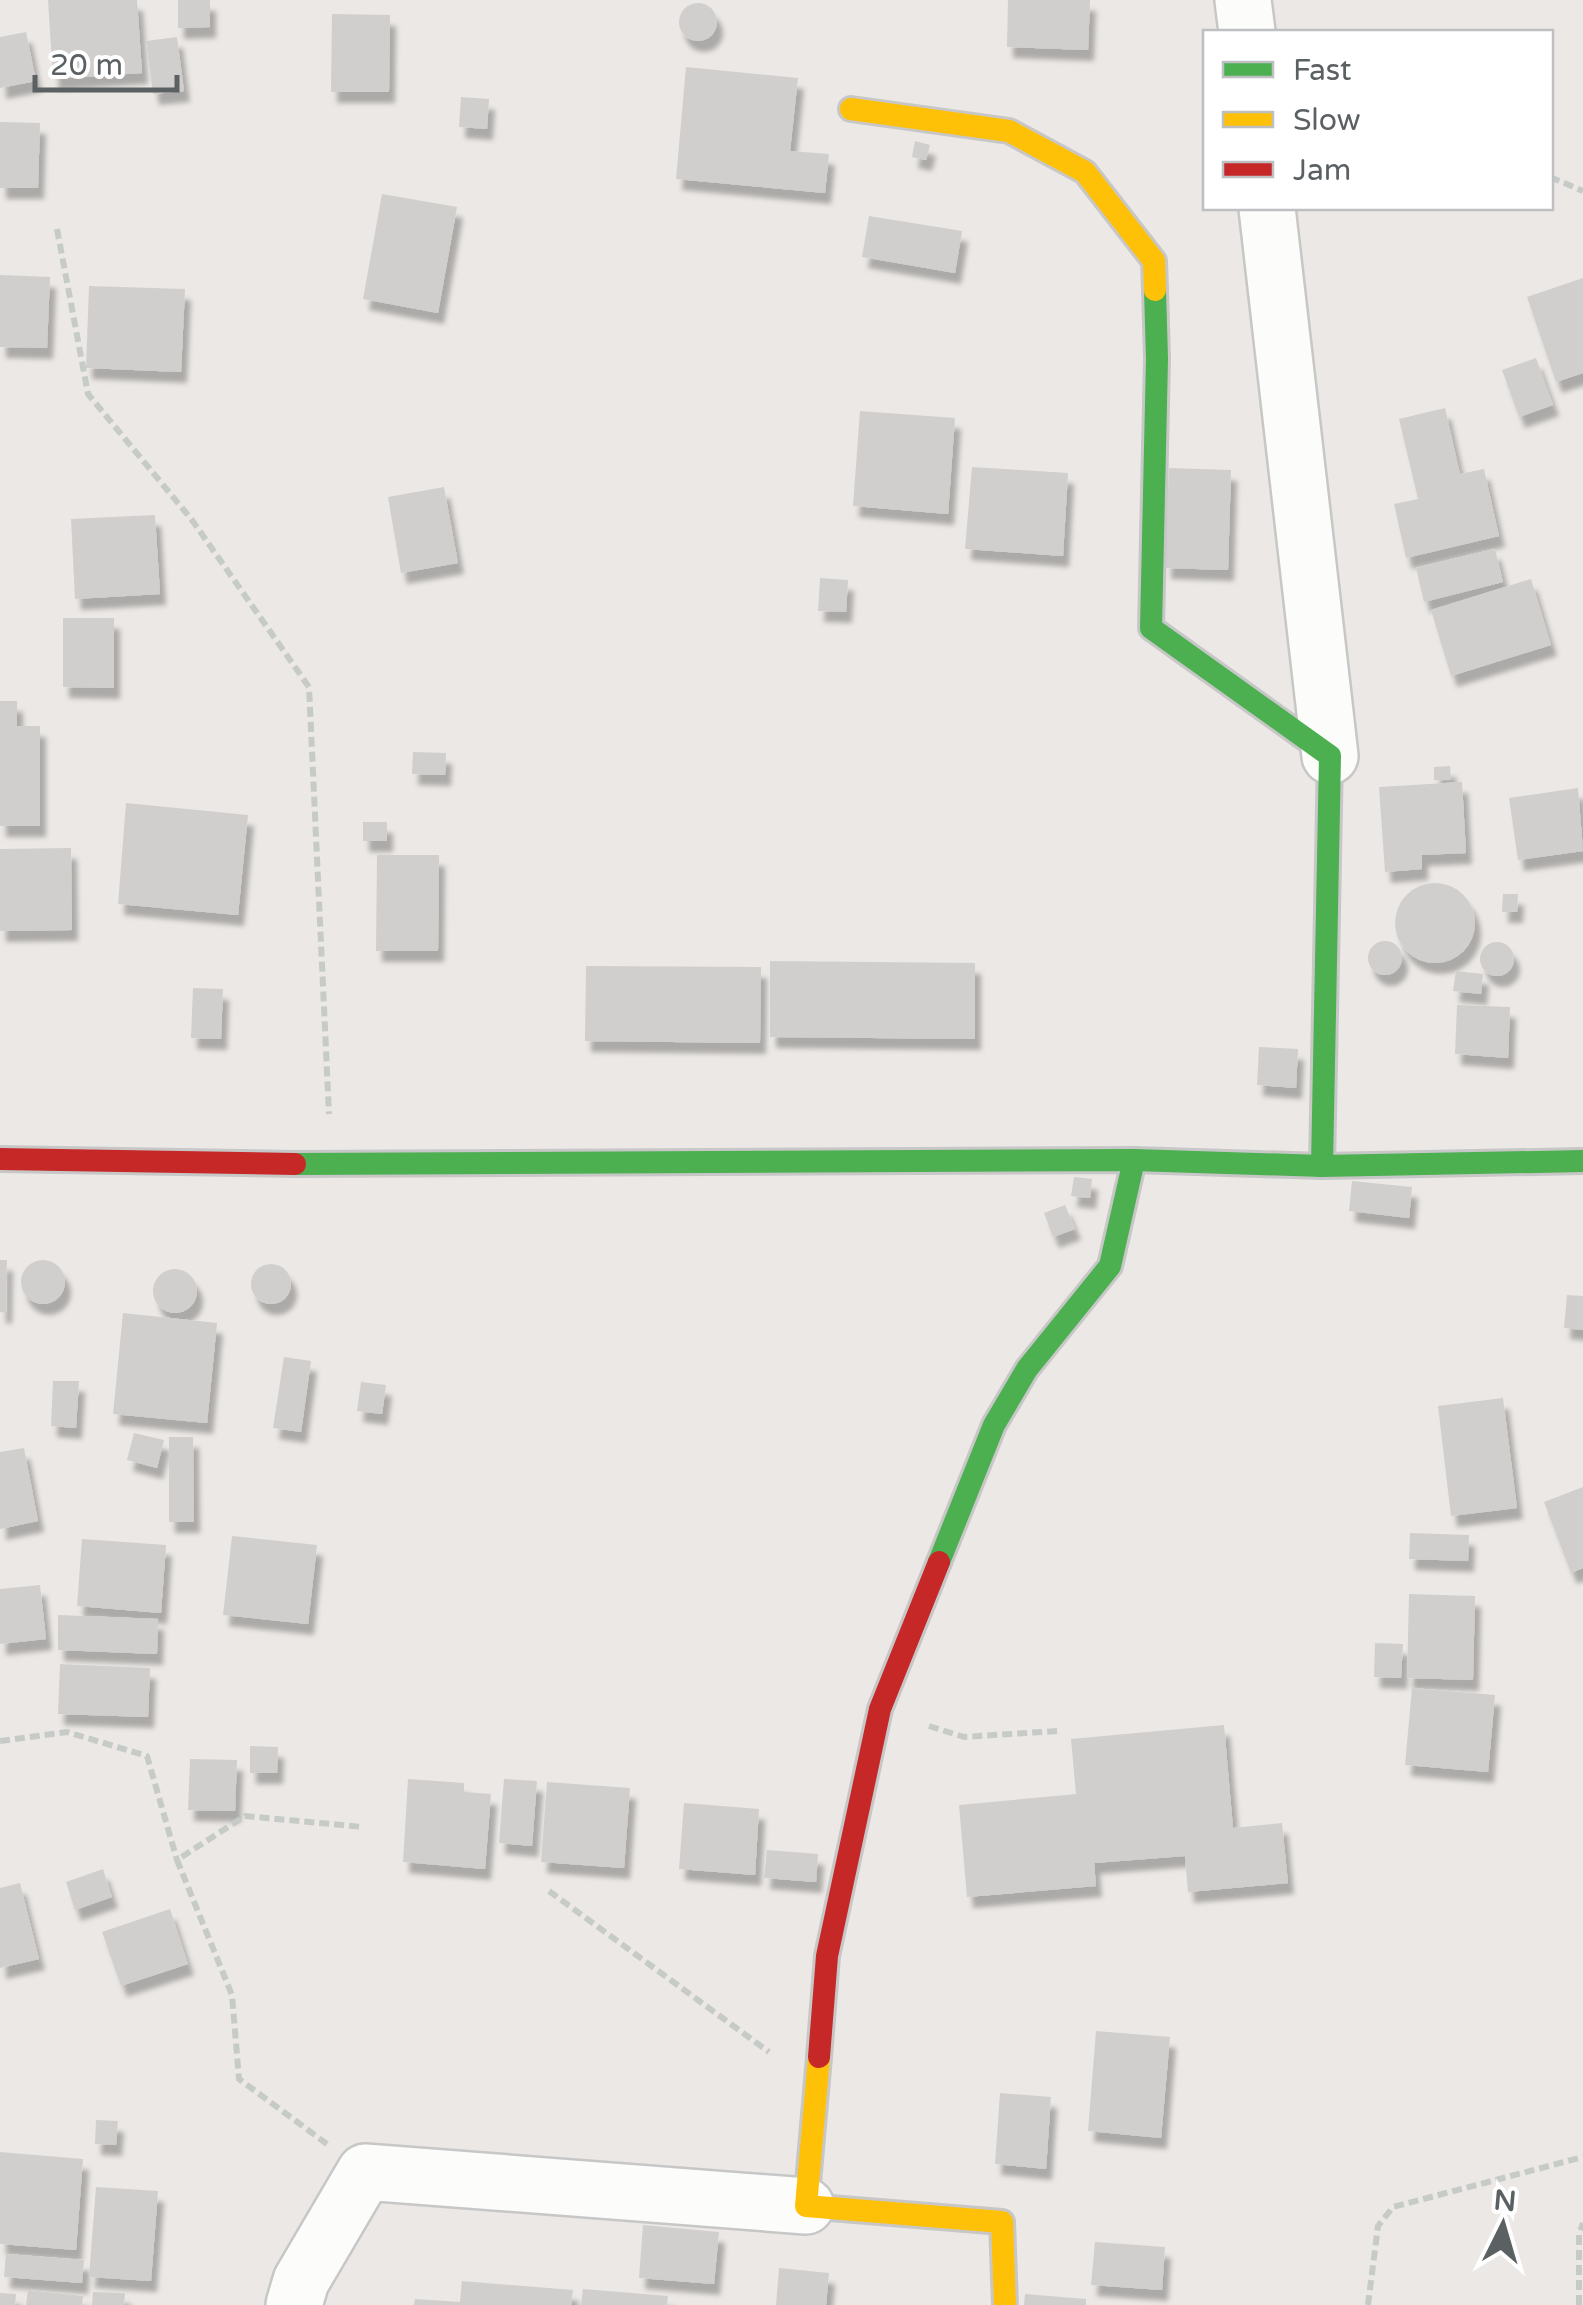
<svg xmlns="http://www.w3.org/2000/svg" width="1583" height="2305" viewBox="0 0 1583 2305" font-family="'Varela Round',sans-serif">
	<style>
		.building { fill: #d1cfce; filter: url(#shadow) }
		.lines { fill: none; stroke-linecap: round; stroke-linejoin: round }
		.street-casing { stroke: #c7c7c7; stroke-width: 60 }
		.fast-casing { stroke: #c7c7c7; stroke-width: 28 }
		.slow-casing { stroke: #c7c7c7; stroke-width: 28 }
		.jam-casing { stroke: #c7c7c7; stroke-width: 28 }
		.path { stroke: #c6cbc8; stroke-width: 6; stroke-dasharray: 10 5; stroke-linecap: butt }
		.street { stroke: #fcfcfb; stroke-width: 55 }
		.fast { stroke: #4caf50; stroke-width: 22 }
		.slow { stroke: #ffc107; stroke-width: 22 }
		.jam { stroke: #c62828; stroke-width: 22 }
	</style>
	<defs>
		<filter id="shadow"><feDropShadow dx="6" dy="11" stdDeviation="2.5" flood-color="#0004"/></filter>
	</defs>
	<rect width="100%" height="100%" fill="#ebe8e5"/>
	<g class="building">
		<path d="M48,0H137L142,73L53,79Z"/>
		<path d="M178,0H210V27L178,28Z"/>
		<path d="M1008,0H1090L1088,50L1007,47Z"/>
		<circle cx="698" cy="22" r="19"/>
		<path d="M332,14L390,15L389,92H331Z"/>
		<path d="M26,32L36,81L0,88V37Z"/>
		<path d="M177,37L184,91L153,94L146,41Z"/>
		<path d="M686,67L798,78L790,151L829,154L825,193L676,179Z"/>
		<path d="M461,97L489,99L487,129L459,127Z"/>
		<path d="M0,122L40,123L38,188H0Z"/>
		<path d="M915,141L930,145L926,160L912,157Z"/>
		<path d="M382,194L457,207L438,313L363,299Z"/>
		<path d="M869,216L962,231L955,273L862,257Z"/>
		<path d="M0,275L50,277L47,348L0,347Z"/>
		<path d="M1583,278V373L1556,382L1527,297Z"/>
		<path d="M89,286L185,289L181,372L86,368Z"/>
		<path d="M1536,358L1553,405L1519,417L1502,370Z"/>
		<path d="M1445,408L1460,474L1484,469L1499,536L1406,558L1394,504L1418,499L1399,419Z"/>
		<path d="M860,411L955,418L948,514L853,506Z"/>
		<path d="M972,467L1068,473L1063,556L965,549Z"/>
		<path d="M1169,468L1231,470L1228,570L1165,568Z"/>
		<path d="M444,487L458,563L401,573L388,497Z"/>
		<path d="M155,515L160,594L75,599L71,519Z"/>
		<path d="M1495,549L1503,582L1424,602L1416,568Z"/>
		<path d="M820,578L848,580L846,612L818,611Z"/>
		<path d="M1531,579L1551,645L1451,676L1431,610Z"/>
		<path d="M63,618H114V688L63,687Z"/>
		<path d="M0,701H17V726H40V826H0Z"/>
		<path d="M413,752L446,753L445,775L412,774Z"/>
		<path d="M1450,766L1451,780H1434V767Z"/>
		<path d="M1462,782L1466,853L1422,855V869L1385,872L1379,787Z"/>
		<path d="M1578,788L1583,851L1518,860L1509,798Z"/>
		<path d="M126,803L248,815L238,915L118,904Z"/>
		<rect x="363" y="822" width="24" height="19"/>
		<path d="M71,848L72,930L0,931V849Z"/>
		<path d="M377,855H439L438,951H376Z"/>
		<circle cx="1435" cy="923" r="40"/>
		<path d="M1503,894H1518L1517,912H1502Z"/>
		<circle cx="1385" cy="958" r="17"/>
		<circle cx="1497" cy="959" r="17"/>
		<path d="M770,961L975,963V1039L770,1037Z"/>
		<path d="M586,966L761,967L760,1043L585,1041Z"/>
		<path d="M1456,971L1483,974L1481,994L1453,991Z"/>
		<path d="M193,988L223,989L221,1039L191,1038Z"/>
		<path d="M1457,1005L1510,1007L1508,1058L1455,1054Z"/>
		<path d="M1259,1047L1298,1049L1296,1088L1257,1085Z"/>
		<path d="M1074,1177L1092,1179L1090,1198L1071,1196Z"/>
		<path d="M1352,1181L1412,1187L1409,1218L1349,1211Z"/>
		<path d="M1065,1205L1075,1229L1053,1237L1044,1213Z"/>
		<path d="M0,1260H7L6,1313L0,1312Z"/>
		<circle cx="43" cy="1282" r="22"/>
		<circle cx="271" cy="1284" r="20"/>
		<circle cx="175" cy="1291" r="22"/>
		<path d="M1567,1295L1583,1296V1330L1564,1328Z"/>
		<path d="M123,1313L217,1323L207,1423L113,1414Z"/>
		<path d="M284,1357L311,1361L301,1432L273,1428Z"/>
		<path d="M53,1381H79L76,1428L51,1426Z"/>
		<path d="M361,1382L386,1385L382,1414L357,1411Z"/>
		<path d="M1503,1398L1517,1508L1451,1516L1438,1406Z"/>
		<path d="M134,1433L164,1440L157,1468L127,1460Z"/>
		<path d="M169,1437H193L194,1522H169Z"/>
		<path d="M24,1448L38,1521L0,1529V1452Z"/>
		<path d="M1583,1487V1568L1571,1573L1544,1502Z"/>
		<path d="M1410,1533L1469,1535L1468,1561L1409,1559Z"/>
		<path d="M232,1536L317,1545L308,1624L223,1615Z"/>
		<path d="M82,1539L166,1545L161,1613L77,1606Z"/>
		<path d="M40,1585L46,1639L0,1644V1589Z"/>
		<path d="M1409,1594L1475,1596L1473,1680L1407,1678Z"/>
		<path d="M58,1615L158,1619L157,1654L58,1650Z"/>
		<path d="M1375,1643L1403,1644L1401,1678L1374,1677Z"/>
		<path d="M60,1664L150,1668L148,1717L58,1714Z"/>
		<path d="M1412,1688L1495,1695L1488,1772L1405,1765Z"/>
		<path d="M1224,1725L1233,1828L1282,1823L1288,1883L1188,1892L1185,1856L1094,1863L1096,1886L967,1897L959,1805L1076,1794L1071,1739Z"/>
		<path d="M250,1746L278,1747L277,1773H250Z"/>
		<path d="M190,1759L237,1760L235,1811L188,1810Z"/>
		<path d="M408,1779L464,1783V1792L491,1794L485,1869L403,1862Z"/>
		<path d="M504,1779L537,1781L532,1846L499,1843Z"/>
		<path d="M547,1782L630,1788L624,1868L541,1862Z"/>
		<path d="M684,1803L759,1809L755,1875L679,1869Z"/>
		<path d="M767,1850L818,1854L816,1882L764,1878Z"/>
		<path d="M103,1869L112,1897L75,1910L66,1882Z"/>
		<path d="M20,1883L39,1959L0,1968V1888Z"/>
		<path d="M170,1909L188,1964L121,1986L102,1932Z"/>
		<path d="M1096,2031L1170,2037L1161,2138L1088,2131Z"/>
		<path d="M1000,2093L1051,2097L1046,2169L995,2164Z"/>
		<path d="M96,2120L118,2121L116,2145L95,2144Z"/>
		<path d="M0,2152L83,2159L76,2250L0,2244Z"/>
		<path d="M96,2187L158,2191L151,2281L89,2277Z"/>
		<path d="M643,2225L719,2232L714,2284L639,2278Z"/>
		<path d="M1095,2242L1165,2247L1162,2290L1091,2285Z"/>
		<path d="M6,2254L84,2260L82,2283L4,2277Z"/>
		<path d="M779,2268L829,2273L826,2305H776Z"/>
		<path d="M462,2281L573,2290L571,2305H414L415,2299L460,2302Z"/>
		<path d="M583,2289L668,2296L667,2305H581Z"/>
		<path d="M28,2290L83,2296L82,2305H26Z"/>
		<path d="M93,2292L125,2293L124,2305H92Z"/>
		<path d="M0,2293L16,2294L15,2305H0Z"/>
		<path d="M1025,2294L1086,2299V2305H1024Z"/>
	</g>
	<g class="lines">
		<defs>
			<g id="street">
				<path d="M1243,0L1247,32"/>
				<path d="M1267,208L1330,756"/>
				<path d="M294,2305L301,2281L365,2172L806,2206"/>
			</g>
			<g id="fast">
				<path d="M1155,290L1157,359L1151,628L1330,756L1322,1166"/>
				<path d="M295,1164L1134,1160L1322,1166L1583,1161"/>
				<path d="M939,1562L994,1425L1027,1369L1110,1266L1134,1160"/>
			</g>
			<g id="slow">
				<path d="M851,109L1009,131L1085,172L1154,261L1155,290"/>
				<path d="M819,2057L806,2206L1002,2222L1005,2305"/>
			</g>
			<g id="jam">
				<path d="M0,1159L295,1164"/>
				<path d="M819,2057L827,1956L880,1709L939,1562"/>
			</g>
		</defs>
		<use href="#street" class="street-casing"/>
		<use href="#fast" class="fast-casing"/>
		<use href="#slow" class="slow-casing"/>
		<use href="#jam" class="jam-casing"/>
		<g class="path">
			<path d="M1550,177L1583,191"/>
			<path d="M57,229L88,394L192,520L309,687L329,1114"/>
			<path d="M929,1726L964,1737L1057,1731"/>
			<path d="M0,1741L67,1732L147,1756L177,1860"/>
			<path d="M549,1891L769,2052"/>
			<path d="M327,2144L239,2079L232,1995L177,1860L245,1816L363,1827"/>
			<path d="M1368,2305L1378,2226L1393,2207L1583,2157"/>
			<path d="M1579,2305V2235L1583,2223"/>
		</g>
		<use href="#street" class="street"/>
		<use href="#fast" class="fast"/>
		<use href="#slow" class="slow"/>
		<use href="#jam" class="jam"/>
	</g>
	<rect x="1203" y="30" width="350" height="180" fill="#ffffff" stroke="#bdbfc1" stroke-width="2.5"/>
	<rect x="1223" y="62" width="50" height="15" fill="#4caf50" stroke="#bdbfc1" stroke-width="2.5"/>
	<text x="1293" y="80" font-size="30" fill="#5b6063">Fast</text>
	<rect x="1223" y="112" width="50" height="15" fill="#ffc107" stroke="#bdbfc1" stroke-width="2.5"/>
	<text x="1293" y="130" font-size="30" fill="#5b6063">Slow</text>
	<rect x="1223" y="162" width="50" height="15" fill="#c62828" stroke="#bdbfc1" stroke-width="2.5"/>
	<text x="1293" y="180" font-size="30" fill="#5b6063">Jam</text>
	<g transform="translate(1503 2225) rotate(5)" stroke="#ffffff" stroke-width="8" paint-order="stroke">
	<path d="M0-8L18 38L0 25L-18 38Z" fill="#5b6063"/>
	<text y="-15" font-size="28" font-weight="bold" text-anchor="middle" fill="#5b6063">N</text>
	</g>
	<path d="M35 75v15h142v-15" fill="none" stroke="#5b6063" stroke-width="5"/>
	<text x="50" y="75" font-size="30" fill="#5b6063" stroke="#ffffff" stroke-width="8" paint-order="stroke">20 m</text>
</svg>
